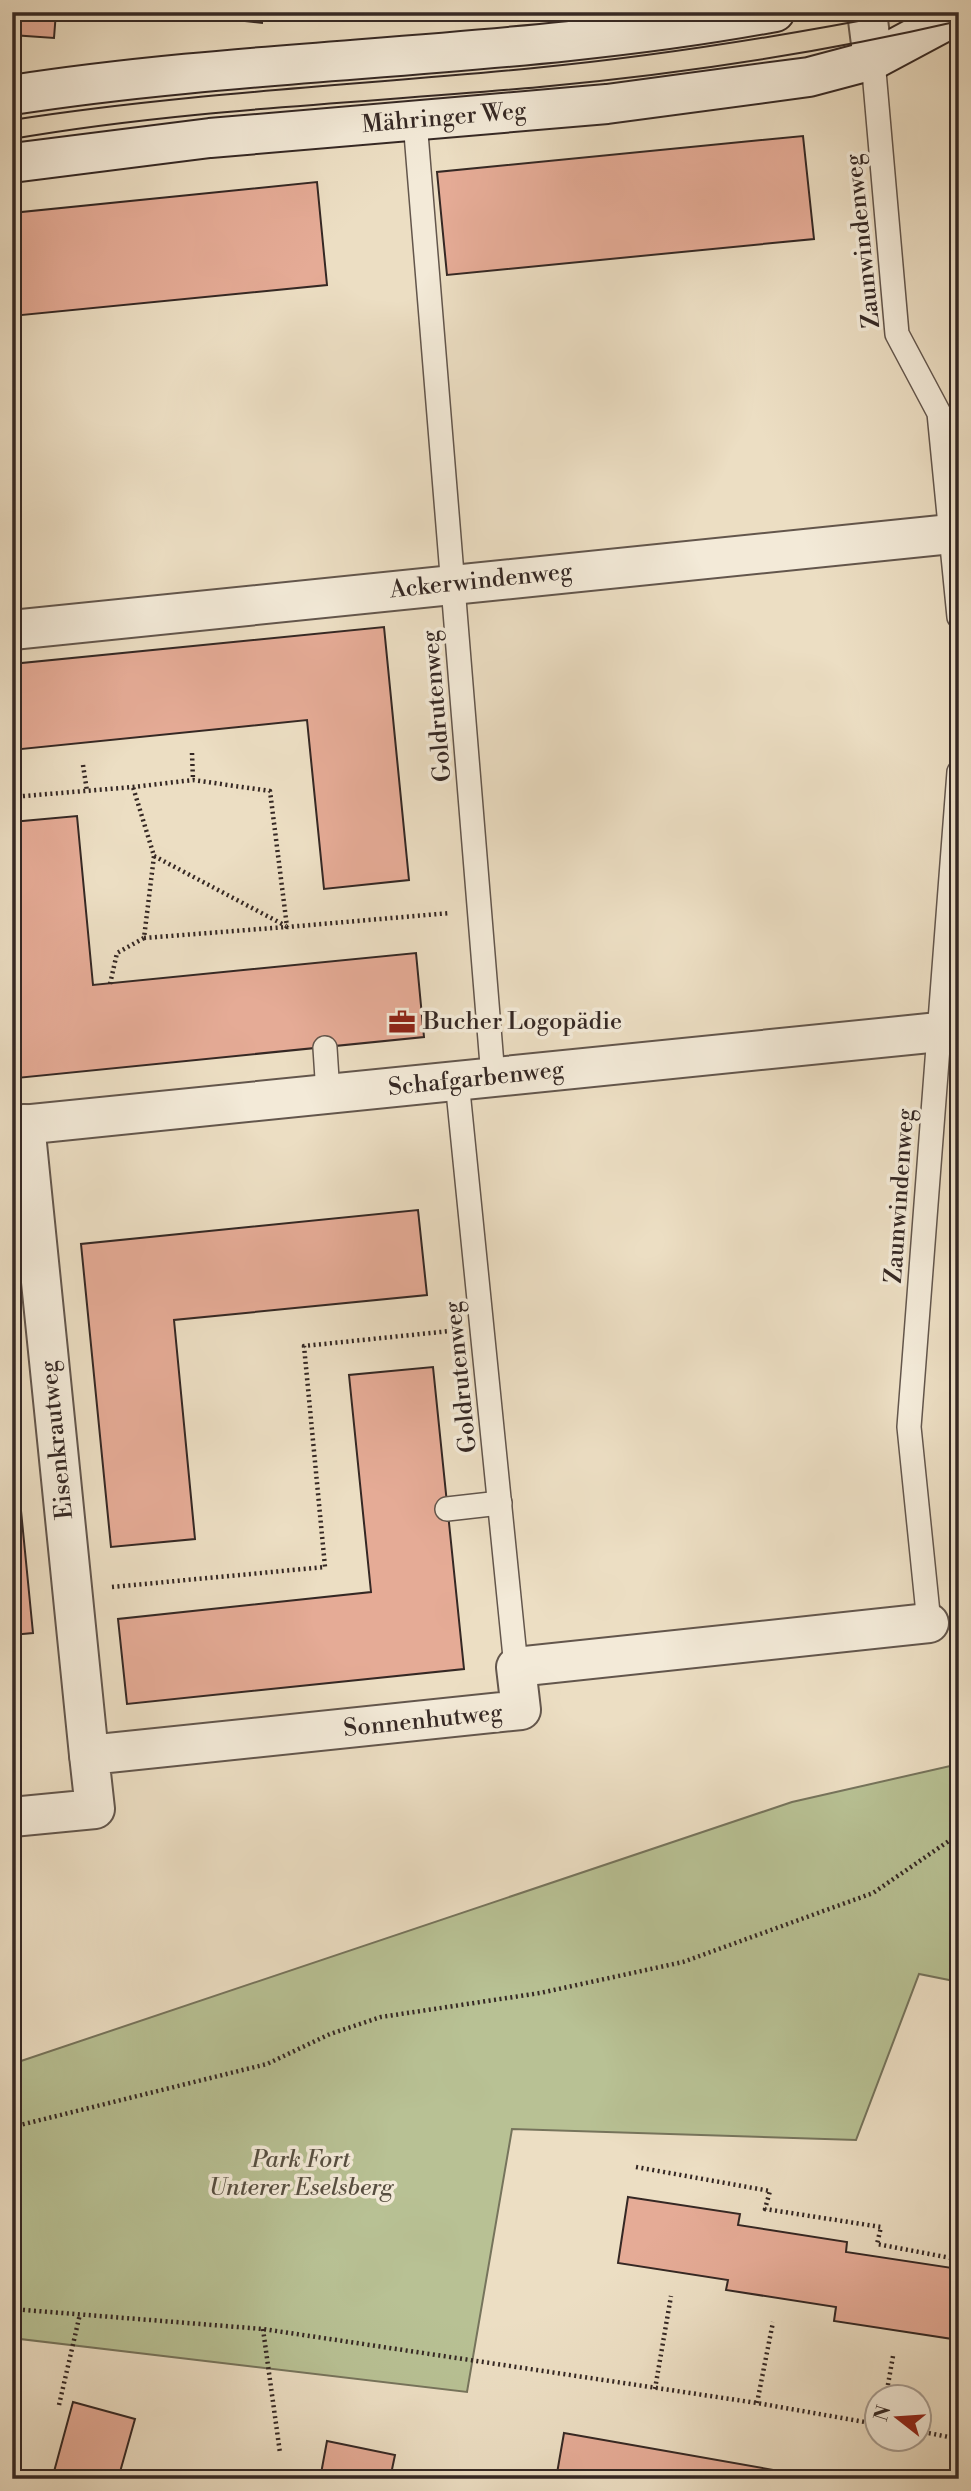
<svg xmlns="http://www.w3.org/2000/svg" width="971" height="2491" viewBox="0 0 971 2491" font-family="'Libre Bodoni',serif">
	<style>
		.green { fill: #b8c194; stroke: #76745c; stroke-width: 2 }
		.building { fill: #e5ab96; stroke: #352824; stroke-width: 2 }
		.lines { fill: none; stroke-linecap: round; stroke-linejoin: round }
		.lane-casing { stroke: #63564c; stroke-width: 26 }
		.street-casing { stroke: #63564c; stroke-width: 42 }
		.secondary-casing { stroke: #352824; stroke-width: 42 }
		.path { stroke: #352824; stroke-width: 4.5; stroke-dasharray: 2 3.5; stroke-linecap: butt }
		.lane { stroke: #f3ead8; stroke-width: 23 }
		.street { stroke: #f3ead8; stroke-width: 38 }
		.secondary { stroke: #f3ead8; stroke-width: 38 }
		.tram { stroke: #352824; stroke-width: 2 }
		.labels { text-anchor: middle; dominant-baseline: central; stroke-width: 7; stroke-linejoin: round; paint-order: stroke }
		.street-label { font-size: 24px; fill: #352824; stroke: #f3ead8 }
		.poi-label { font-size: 24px; fill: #352824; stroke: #f3ead8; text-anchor: start }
		.park-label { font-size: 24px; font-style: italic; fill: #564e40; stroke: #f3ead8 }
	</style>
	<rect width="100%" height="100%" fill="#ecdec3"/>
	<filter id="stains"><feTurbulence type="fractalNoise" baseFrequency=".00286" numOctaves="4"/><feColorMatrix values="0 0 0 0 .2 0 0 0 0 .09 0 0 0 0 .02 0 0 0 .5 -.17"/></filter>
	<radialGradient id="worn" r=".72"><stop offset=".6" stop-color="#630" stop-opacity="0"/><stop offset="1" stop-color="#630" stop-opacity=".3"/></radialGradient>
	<path class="green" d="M959,1764V1982L919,1974L856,2140L512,2129L467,2392L12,2338V2064L792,1802Z"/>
	<g class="building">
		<path d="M12,12H56L54,38L12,35Z"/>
		<path d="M164,12H263L262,23Z"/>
		<path d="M803,136L814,239L447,275L437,172Z"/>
		<path d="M317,182L327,285L12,316V213Z"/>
		<path d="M384,627L409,880L324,889L307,720L12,750V664Z"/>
		<path d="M77,816L93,985L416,953L424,1037L17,1078L12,1026V822Z"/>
		<path d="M418,1210L427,1295L174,1320L195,1539L111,1547L81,1244Z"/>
		<path d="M433,1367L464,1669L127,1704L118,1619L371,1592L349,1375Z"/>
		<path d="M12,1419L33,1633L12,1635Z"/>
		<path d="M628,2197L740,2214L738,2225L847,2242L846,2252L959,2269V2340L834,2321L836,2307L726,2290L728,2280L618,2263Z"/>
		<path d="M73,2402L135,2419L118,2479H52Z"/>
		<path d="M564,2433L802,2475L801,2479H556Z"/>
		<path d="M327,2441L395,2455L390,2479H320Z"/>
	</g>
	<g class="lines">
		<defs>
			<g id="lane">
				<path d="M873,60L897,334L939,413L959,617"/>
				<path d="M415,121L493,1077"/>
				<path d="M325,1048L328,1094"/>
				<path d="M457,1081L516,1667"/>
				<path d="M447,1509L500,1503"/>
				<path d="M929,1623L909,1427L959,772"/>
			</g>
			<g id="street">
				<path d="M867,12L873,60"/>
				<path d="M12,630L951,534"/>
				<path d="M25,1124L89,1755"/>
				<path d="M12,1126L939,1032"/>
				<path d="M12,1817L95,1809L89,1755L521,1710L516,1667L929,1623"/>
			</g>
			<g id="secondary">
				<path d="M12,95C265,56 523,59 775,12"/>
				<path d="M12,163L210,138L607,104L809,77L873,60L959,14"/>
			</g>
		</defs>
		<use href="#lane" class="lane-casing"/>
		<use href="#street" class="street-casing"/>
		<use href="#secondary" class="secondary-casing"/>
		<g class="path">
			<path d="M192,753L193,780"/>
			<path d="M83,765L87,791"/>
			<path d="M12,797L133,787L193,780L270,791L287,927L450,913"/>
			<path d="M154,856L286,926"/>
			<path d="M144,938L286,927"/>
			<path d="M110,984L117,953L144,938L154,856L133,787"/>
			<path d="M112,1587L325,1567L304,1346L450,1331"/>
			<path d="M12,2127L267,2064L330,2034L381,2017L540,1993L683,1962L873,1893L959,1834"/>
			<path d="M636,2167L770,2191L765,2209L881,2227L877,2244L956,2259L959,2249"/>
			<path d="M12,2309L263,2329L757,2403L876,2424"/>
			<path d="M263,2329L280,2453"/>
			<path d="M655,2389L671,2296"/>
			<path d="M886,2396L893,2356"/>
			<path d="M757,2403L773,2322"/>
			<path d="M59,2405L80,2314"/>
			<path d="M918,2431L959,2439"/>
		</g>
		<use href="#lane" class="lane"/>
		<use href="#street" class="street"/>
		<use href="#secondary" class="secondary"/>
		<g class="tram">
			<path d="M12,120C185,93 360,85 534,68C659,56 783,36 906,12"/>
			<path d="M12,139C186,109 364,103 540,87C681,74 821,53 959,21"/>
		</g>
	</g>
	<defs>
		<symbol id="office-bare" viewBox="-9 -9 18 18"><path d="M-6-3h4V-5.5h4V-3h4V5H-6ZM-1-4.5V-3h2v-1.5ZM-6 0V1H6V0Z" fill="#8f2418" stroke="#f3ead8" stroke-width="2.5" paint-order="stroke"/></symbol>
	</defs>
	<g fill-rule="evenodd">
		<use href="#office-bare" x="383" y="1003" width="38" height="38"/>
	</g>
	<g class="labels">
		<g class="street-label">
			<text transform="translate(444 118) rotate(-5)">Mähringer Weg</text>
			<text transform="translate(863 241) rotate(-96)">Zaunwindenweg</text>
			<text transform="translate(481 581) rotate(-6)">Ackerwindenweg</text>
			<text transform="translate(437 706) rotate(-95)">Goldrutenweg</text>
			<text transform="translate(476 1079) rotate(-6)">Schafgarbenweg</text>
			<text transform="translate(900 1196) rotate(-86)">Zaunwindenweg</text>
			<text transform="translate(461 1377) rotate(-96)">Goldrutenweg</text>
			<text transform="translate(57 1440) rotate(-96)">Eisenkrautweg</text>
			<text transform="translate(423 1721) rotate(-6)">Sonnenhutweg</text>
		</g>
		<g class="poi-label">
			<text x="423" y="1022">Bucher Logopädie</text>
		</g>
		<g class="park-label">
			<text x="301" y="2160">Park Fort<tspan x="301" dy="28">Unterer Eselsberg</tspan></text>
		</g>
	</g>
	<rect width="971" height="2491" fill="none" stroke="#ecdec3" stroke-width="42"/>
	<rect x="14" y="14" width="943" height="2463" fill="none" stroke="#352824" stroke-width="3.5"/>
	<rect x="21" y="21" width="929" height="2449" fill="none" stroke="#352824" stroke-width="2"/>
	<g transform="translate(898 2418) rotate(287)"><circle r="33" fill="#f3ead8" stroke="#a79c90" stroke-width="2"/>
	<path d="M0-5L12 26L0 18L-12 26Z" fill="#8f2418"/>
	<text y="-10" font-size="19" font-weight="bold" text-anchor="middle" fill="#352824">N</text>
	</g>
	<rect width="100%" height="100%" filter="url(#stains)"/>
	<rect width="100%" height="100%" fill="url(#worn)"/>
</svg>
